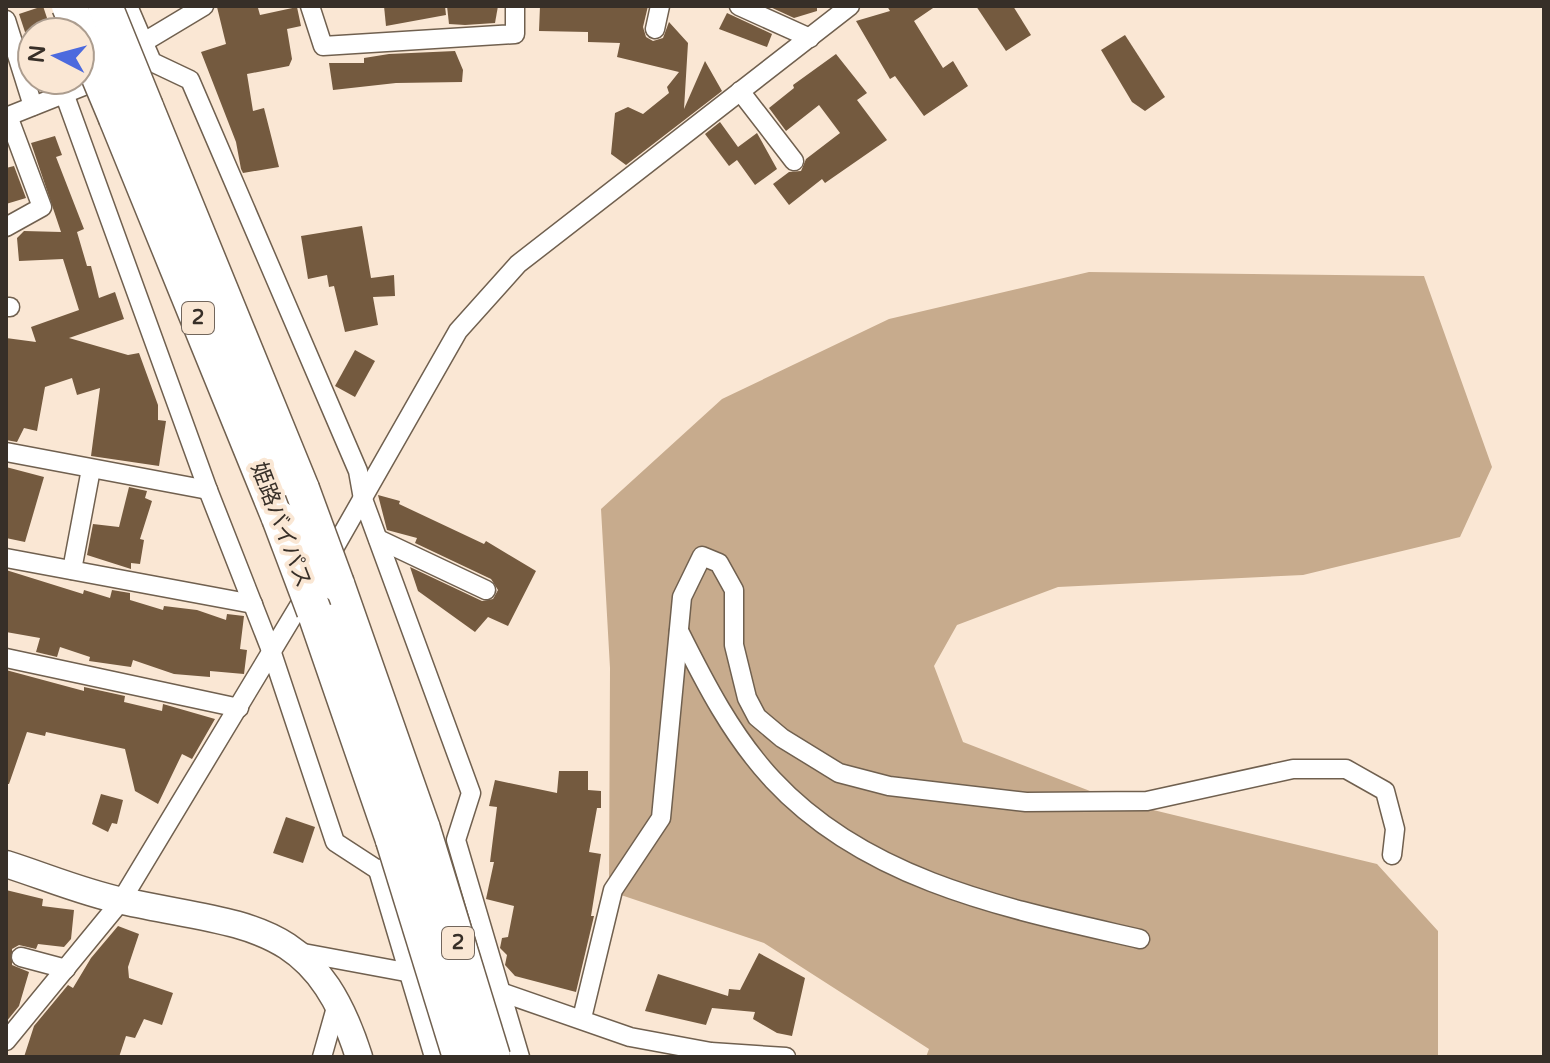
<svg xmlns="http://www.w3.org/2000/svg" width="1550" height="1063" viewBox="0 0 1550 1063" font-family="'Varela Round','Noto Sans JP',sans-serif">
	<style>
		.forest { fill: #c7ab8d }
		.building { fill: #745a3f }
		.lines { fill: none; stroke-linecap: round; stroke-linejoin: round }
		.street-casing { stroke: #70604f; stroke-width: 21 }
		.secondary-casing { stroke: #70604f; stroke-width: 29 }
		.highway-casing { stroke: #70604f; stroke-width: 37 }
		.street { stroke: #fff; stroke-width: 18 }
		.secondary { stroke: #fff; stroke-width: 26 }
		.highway { stroke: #fff; stroke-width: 34 }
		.highway-bridge-casing { stroke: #70604f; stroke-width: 37; stroke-linecap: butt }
		.highway-bridge { stroke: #fff; stroke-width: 34 }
		.labels { text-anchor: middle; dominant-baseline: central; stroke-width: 8; stroke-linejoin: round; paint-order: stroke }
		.shield { fill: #fae7d4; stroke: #72665c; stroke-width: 2 }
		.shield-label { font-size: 20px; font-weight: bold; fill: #372f28 }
		.street-label { font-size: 22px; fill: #372f28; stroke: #fae7d4 }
	</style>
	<rect width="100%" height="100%" fill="#fae7d4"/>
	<path class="forest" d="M1089,272L1424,276L1492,467L1460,537L1303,575L1058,587L957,625L934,666L963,742L1116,801L1377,864L1438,931V1057H926L929,1049L764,943L609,891L610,668L601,509L722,399L889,319Z"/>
	<g class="building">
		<path d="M43,6L50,27L41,32H25L19,14Z"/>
		<path d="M384,6H445L446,15L386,26Z"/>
		<path d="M447,6H498L495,23L465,25L449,24Z"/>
		<path d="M540,6H648L643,27L646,37L653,41L663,38L669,22L688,43L684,109L705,61L722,91L626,165L611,154L615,113L628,107L643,114L669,93L667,87L679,72L617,57L620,43L588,42V32L539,31Z"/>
		<path d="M768,6H817V11L794,18Z"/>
		<path d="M887,6H936L914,21L943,68L953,61L968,86L924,116L895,76L890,79L856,21L890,11Z"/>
		<path d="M976,6H1013L1031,35L1006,51Z"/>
		<path d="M217,7L258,8L260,15L297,7L301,26L287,29L292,59L289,66L247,74L253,111L264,108L279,167L243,173L241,169L236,142L201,52L226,44Z"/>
		<path d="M727,13L772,34L767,47L719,29Z"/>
		<path d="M1125,35L1165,97L1145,111L1132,102L1101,50Z"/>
		<path d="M455,51L463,70L462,82L396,83L333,90L329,63H364V58L389,54Z"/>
		<path d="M836,54L867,93L857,100L887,140L825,183L822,179L789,205L773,184L789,172L801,171L806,159L840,133L819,105L786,131L769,108L794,88L793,85Z"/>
		<path d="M720,122L738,147L757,133L777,169L755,185L737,160L729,166L705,134Z"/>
		<path d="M55,136L62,155L56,157L84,229L77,232L87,266H91L99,298L115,292L124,319L69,338L128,355L139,353L158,405V420L166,421L159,466L91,456L100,388L77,395L72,378L45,387L37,431L24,428L17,442L6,440V338L36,342L31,327L79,310L63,259L19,261L17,238L24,231L61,232L31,143Z"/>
		<path d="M14,166L26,198L6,204V168Z"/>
		<path d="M362,226L371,278L394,275L395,296L373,297L378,325L345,332L334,286L329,287L327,275L308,279L301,236Z"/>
		<path d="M355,350L375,361L355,397L335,386Z"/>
		<path d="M6,467L44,477L25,542L6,538Z"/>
		<path d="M129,487L147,491L145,498L152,501L140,539L144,540L140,564L131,563V569L87,555L93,524L119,527Z"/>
		<path d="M378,495L400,501L399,504L484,544L486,541L536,571L508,626L488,617L475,632L418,591L410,567L482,601L493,599L498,590L491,579L415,543L417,538L387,530Z"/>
		<path d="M6,570L83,594L84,590L110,598L112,590L130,593V600L163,610L164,606L197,610L226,620L227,614L244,616L240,649L247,650L244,674L210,671V677L174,674L133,660L131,667L89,661L90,657L60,647L57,657L36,652L40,638L6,632Z"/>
		<path d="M6,670L84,691V687L125,696L124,702L162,711L163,704L215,719L192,759L182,754L158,804L135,791L125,749L46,732L45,736L27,732L9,784H6Z"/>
		<path d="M559,771H588V790L601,791V808H597L589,852L601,854L591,916H594L576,992L515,976L505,965L507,955L500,948L502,938L508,937L514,906L486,899L494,862H490L497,807L489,806L495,780L557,793Z"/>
		<path d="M101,794L123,800L117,824L112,823L108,832L92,824Z"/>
		<path d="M286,817L315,827L303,863L273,853Z"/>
		<path d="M6,890L43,899L42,906L74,910L71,939L64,947L38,944L36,949L19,945L12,949V965L29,972L19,1006L6,1022Z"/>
		<path d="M118,926L139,934L128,967L129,978L173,993L162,1025L144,1019L135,1038L126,1036L119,1057H24L34,1026L68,985L73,988L91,958Z"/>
		<path d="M759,953L805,978L792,1036L777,1033L753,1019L755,1012L712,1008L706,1025L645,1011L658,974L728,996L729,989L740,990Z"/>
	</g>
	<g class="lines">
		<defs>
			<g id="street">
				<path d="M128,6L152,62L190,80L358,471L363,499L471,793L456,840L520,1057"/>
				<path d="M310,6L323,46L515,34V6"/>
				<path d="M739,6L810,38"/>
				<path d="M6,20L33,106"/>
				<path d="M655,29L660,6"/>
				<path d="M144,42L204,6"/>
				<path d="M740,91L794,161"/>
				<path d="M64,93L208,490L272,653L335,842L378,870L405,860"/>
				<path d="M6,117L104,78"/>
				<path d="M6,227L42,207L8,116"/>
				<path d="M6,307H10"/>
				<path d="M6,452L208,490"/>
				<path d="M378,539L486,590"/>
				<path d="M6,558L253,604"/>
				<path d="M328,559L458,331L518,264L850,6"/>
				<path d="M72,570L91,469"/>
				<path d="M679,631C705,683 732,736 773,780C868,882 1010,909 1140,939"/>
				<path d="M6,658L239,708"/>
				<path d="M378,870L434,1057"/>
				<path d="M298,952L438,978"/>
				<path d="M21,957L66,969"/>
				<path d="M495,990L630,1037L711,1052L786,1057"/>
				<path d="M582,1018L613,890L661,818L682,597L702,556L719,563L734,590V645L747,698L757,717L782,738L839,773L889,786L1026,802L1147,801L1293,769H1346L1385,791L1395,829L1392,855"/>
				<path d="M6,1041L121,901L308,591"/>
				<path d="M322,1057L337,1004"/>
			</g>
			<path id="secondary" d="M6,864C44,876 84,893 123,901C246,928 315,918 359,1057"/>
			<g id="highway">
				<path d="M146,107L302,489"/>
				<path d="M116,118L279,518"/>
				<path d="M337,584L423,829"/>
				<path d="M314,611L393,840"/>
			</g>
		</defs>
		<use href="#street" class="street-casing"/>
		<use href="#secondary" class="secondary-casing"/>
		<use href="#highway" class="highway-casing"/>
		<use href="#street" class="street"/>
		<use href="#secondary" class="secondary"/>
		<use href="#highway" class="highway"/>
		<defs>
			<g id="highway-bridge">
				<path d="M69,6L116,118"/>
				<path d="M105,6L146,107"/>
				<path d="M302,489L337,584"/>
				<path d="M279,518L314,611"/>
				<path d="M423,829L493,1057"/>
				<path d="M393,840L460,1057"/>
			</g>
		</defs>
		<use href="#highway-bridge" class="highway-bridge-casing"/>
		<use href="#highway-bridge" class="highway-bridge"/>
	</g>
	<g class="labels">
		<g class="shield">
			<rect x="182" y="302" width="32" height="32" rx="6"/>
			<rect x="442" y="927" width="32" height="32" rx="6"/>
		</g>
		<g class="shield-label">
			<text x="198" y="318">2</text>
			<text x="458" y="943">2</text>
		</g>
		<g class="street-label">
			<text transform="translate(281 525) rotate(69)">姫路バイパス</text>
		</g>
	</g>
	<rect width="1550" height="1063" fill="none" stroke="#372f28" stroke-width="16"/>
	<g transform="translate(56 56) rotate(276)"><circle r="38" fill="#fae7d4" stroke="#ac9d8f" stroke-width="2"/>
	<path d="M0-6L14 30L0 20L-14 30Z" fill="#4c6ade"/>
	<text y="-12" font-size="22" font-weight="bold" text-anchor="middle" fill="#372f28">N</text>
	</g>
</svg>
